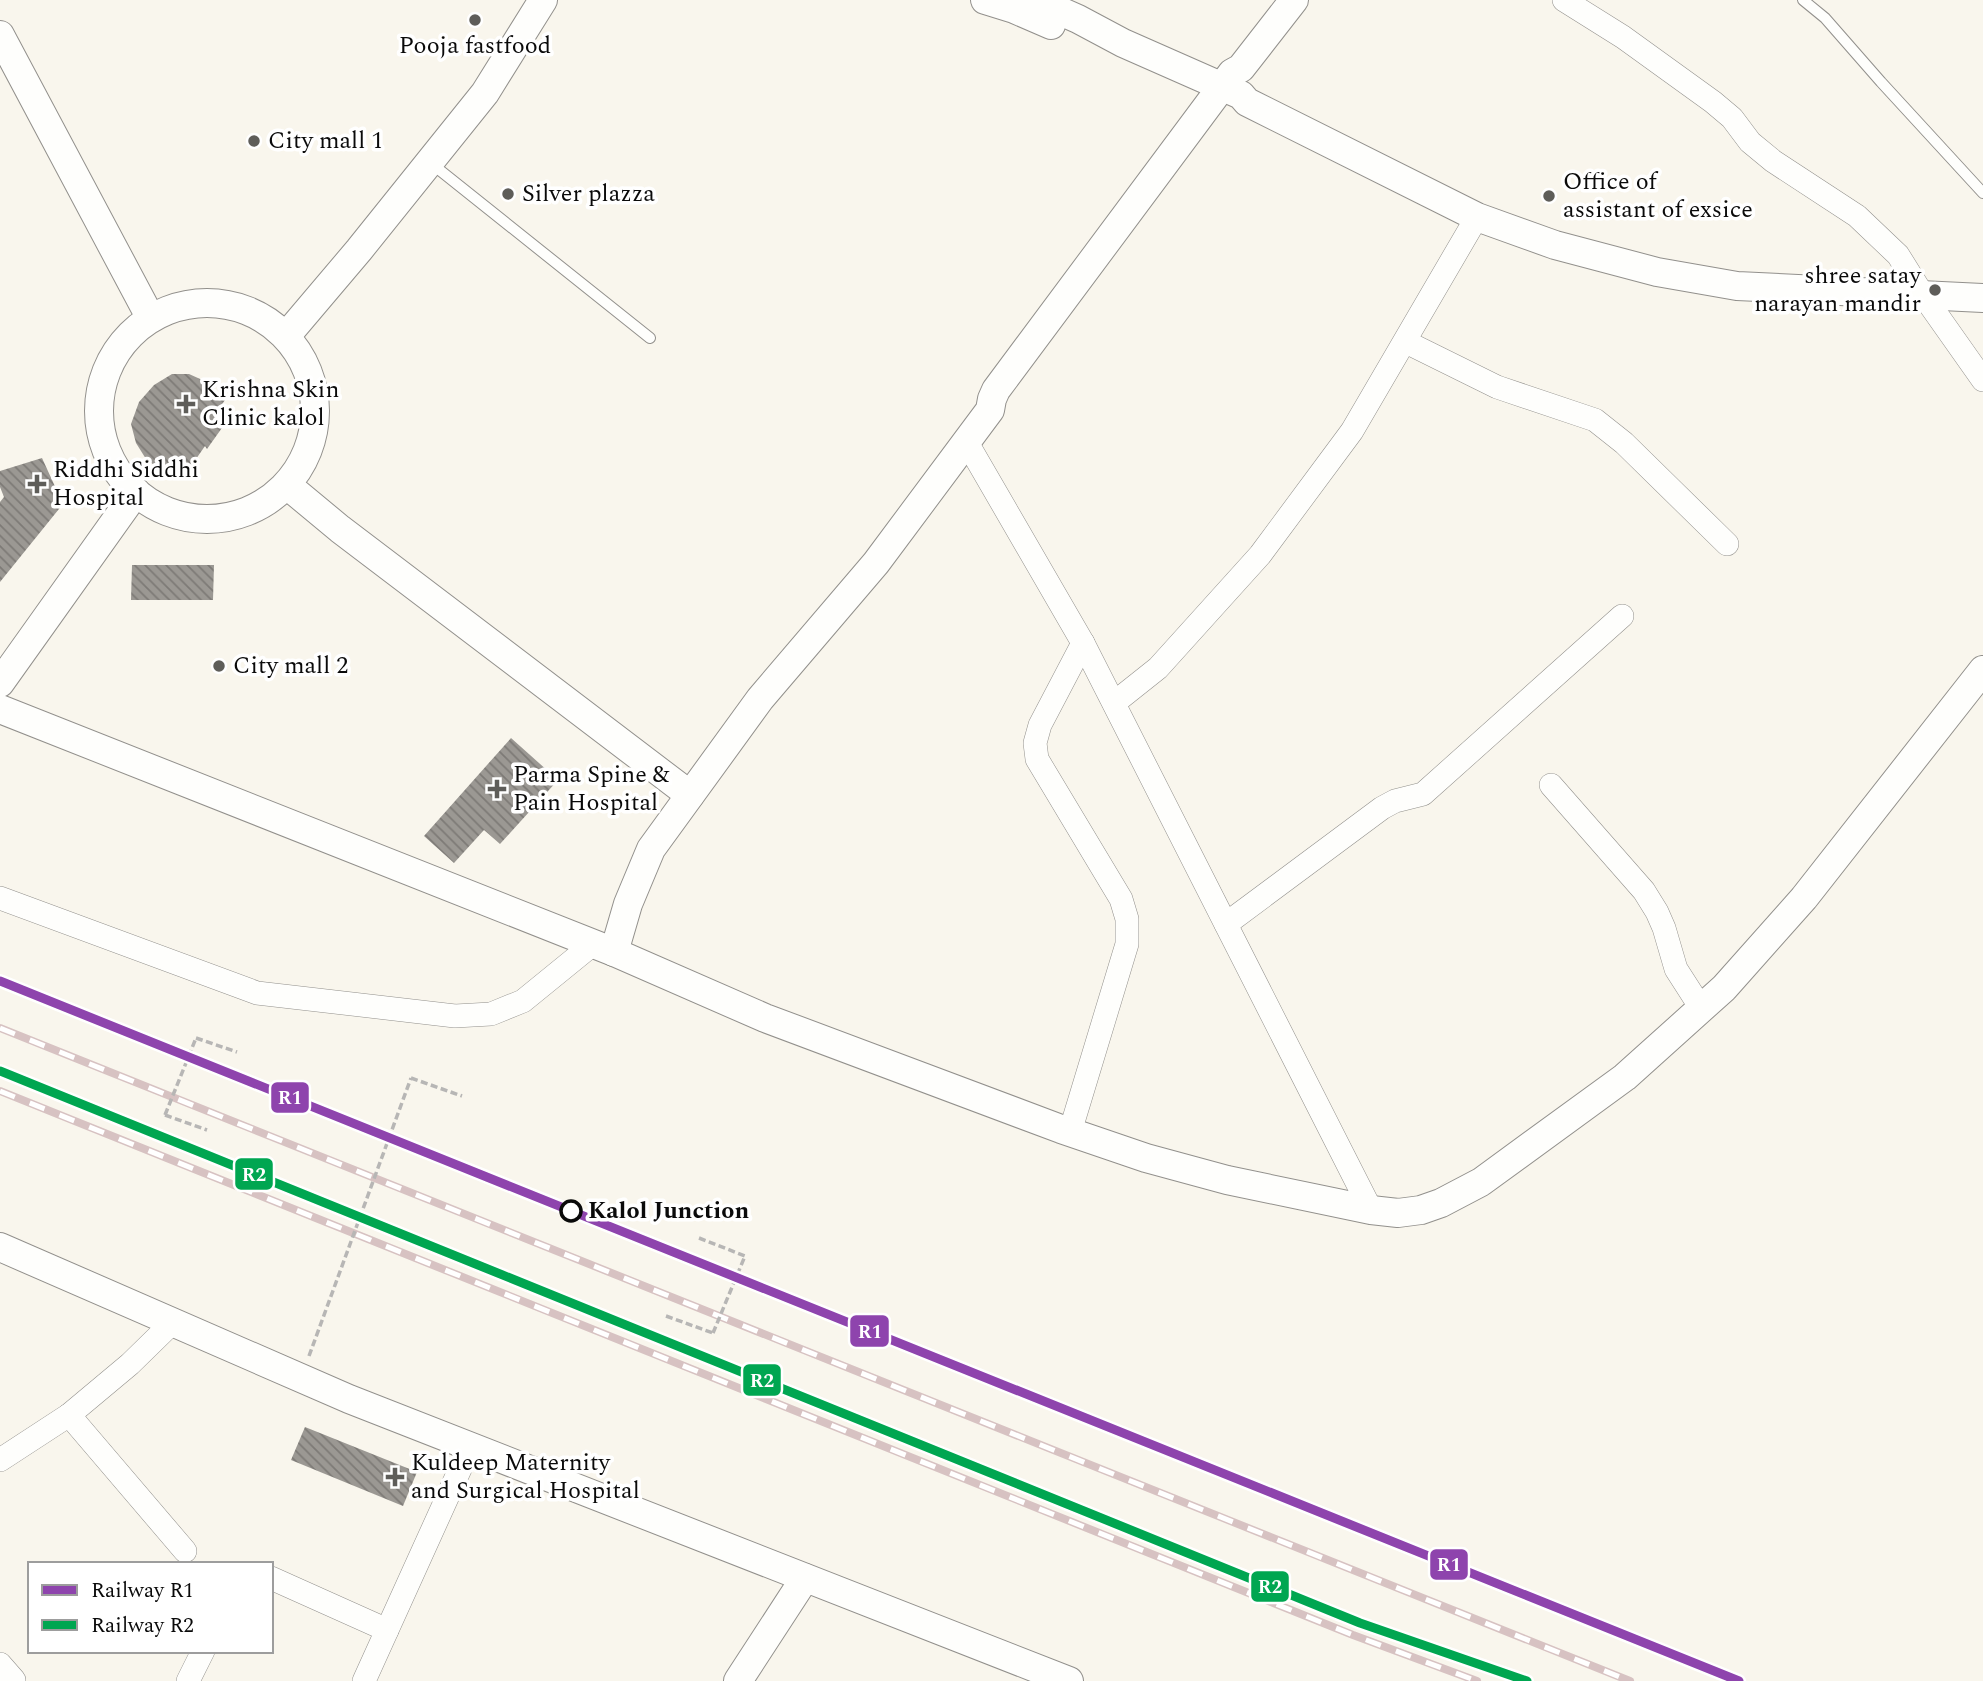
<svg xmlns="http://www.w3.org/2000/svg" width="1983" height="1681" viewBox="0 0 1983 1681" font-family="Spectral,serif">
	<style>
		.building { fill: url(#building-back-hatch) }
		.lines { fill: none; stroke-linecap: round; stroke-linejoin: round }
		.service-casing { stroke: #92908c; stroke-width: 12 }
		.minor-casing { stroke: #92908c; stroke-width: 24 }
		.tertiary-casing { stroke: #92908c; stroke-width: 30 }
		.path { stroke: #b7b6b5; stroke-width: 3.5; stroke-dasharray: 7 3.5; stroke-linecap: butt }
		.service { stroke: #fefefc; stroke-width: 10 }
		.minor { stroke: #fefefc; stroke-width: 23 }
		.tertiary { stroke: #fefefc; stroke-width: 28 }
		.rail-casing { stroke: #d7c2c2; stroke-width: 8 }
		.rail { stroke: #fff; stroke-width: 5; stroke-dasharray: 16; stroke-linecap: butt }
		.path-bridge { stroke: #b7b6b5; stroke-width: 3.5; stroke-dasharray: 7 3.5; stroke-linecap: butt }
		.rail-1-casing { stroke: #fff; stroke-width: 14 }
		.rail-2-casing { stroke: #fff; stroke-width: 14 }
		.rail-1 { stroke: #8e44ad; stroke-width: 9 }
		.rail-2 { stroke: #00a651; stroke-width: 9 }
		.poi-dot { fill: #5e5d59; stroke: #fff; stroke-width: 2.5 }
		.stop-dot { fill: #fff; stroke: #0a0a0a; stroke-width: 3.5 }
		.labels { text-anchor: middle; dominant-baseline: central; stroke-width: 7; stroke-linejoin: round; paint-order: stroke }
		.poi-label { font-size: 24px; fill: #0a0a0a; stroke: #fff; text-anchor: start }
		.stop-label { font-size: 24px; font-weight: bold; fill: #0a0a0a; stroke: #fff; text-anchor: start }
		.line-badge { stroke: #fff; stroke-width: 2.5 }
		.badge-label { font-size: 19px; text-anchor: middle; font-weight: bold; fill: #fff }
	</style>
	<defs>
		<pattern id="building-back-hatch" width="6" height="6" patternUnits="userSpaceOnUse" patternTransform="scale(1.75)"><rect width="6" height="6" fill="#9b9893"/><path d="M-1 5l2 2M0 0l6 6M5-1l2 2" fill="none" stroke="#7d7a76"/></pattern>
	</defs>
	<rect width="100%" height="100%" fill="#f9f6ed"/>
	<g class="building">
		<path d="M172,374H189L209,383L225,400L218,410L229,418L207,449L205,446L187,472L171,473L158,468L146,459L136,443L131,424L139,402L154,385Z"/>
		<path d="M42,458L63,504L0,582V502L4,497L0,487V471Z"/>
		<path d="M132,565H214L213,600H131Z"/>
		<path d="M511,738L558,780L500,844L484,830L454,863L424,836Z"/>
		<path d="M305,1427L417,1472L403,1506L291,1460Z"/>
	</g>
	<g class="lines">
		<defs>
			<g id="service">
				<path d="M1803,0L1825,18L1881,82L1983,193"/>
				<path d="M432,164L650,338"/>
			</g>
			<g id="minor">
				<path d="M1564,0L1623,37L1713,102L1732,118L1750,142L1773,161L1857,216L1898,255L1923,295L1983,380"/>
				<path d="M1406,342L1497,387L1595,420L1624,443L1727,544"/>
				<path d="M966,441L1083,643L1371,1210"/>
				<path d="M1114,703L1158,668L1260,555L1352,431L1477,217"/>
				<path d="M1551,785L1644,891L1657,912L1664,928L1676,969L1701,1008"/>
				<path d="M0,898L257,993L455,1016L491,1014L523,1001L593,944"/>
				<path d="M1226,924L1382,808L1395,801L1423,794L1622,616"/>
				<path d="M1070,1132L1127,944V919L1121,899L1037,759L1035,743L1040,725L1083,643"/>
				<path d="M69,1415L185,1551"/>
				<path d="M0,1460L69,1415L130,1364L173,1322"/>
				<path d="M271,1578L387,1630"/>
				<path d="M0,1664L14,1680"/>
				<path d="M188,1681L203,1651"/>
				<path d="M364,1681L470,1447"/>
			</g>
			<g id="tertiary">
				<path d="M985,0L1014,9L1051,25"/>
				<path d="M1035,0L1078,19L1123,43L1241,95L1247,102L1477,217L1555,245L1657,272L1737,286L1983,298"/>
				<path d="M0,35L150,317"/>
				<circle cx="207" cy="411" r="108"/>
				<path d="M287,335L359,250L485,93L543,0"/>
				<path d="M287,485L340,529L690,795"/>
				<path d="M0,683L136,492"/>
				<path d="M0,709L614,952L765,1018L1061,1129L1146,1158L1227,1180L1371,1210L1398,1213L1421,1210L1441,1203L1481,1182L1625,1077L1724,988L1804,898L1983,670"/>
				<path d="M614,952L628,904L651,849L760,699L876,563L990,410L992,399L996,390L1232,73L1241,68L1294,0"/>
				<path d="M0,1247L349,1399L1069,1681"/>
				<path d="M738,1681L805,1578"/>
			</g>
		</defs>
		<use href="#service" class="service-casing"/>
		<use href="#minor" class="minor-casing"/>
		<use href="#tertiary" class="tertiary-casing"/>
		<g class="path">
			<path d="M196,1038L237,1052"/>
			<path d="M411,1078L462,1096"/>
			<path d="M165,1115L207,1130"/>
			<path d="M699,1238L745,1256"/>
			<path d="M666,1316L713,1333"/>
		</g>
		<use href="#service" class="service"/>
		<use href="#minor" class="minor"/>
		<use href="#tertiary" class="tertiary"/>
		<defs>
			<g id="rail">
				<path d="M0,981L1739,1681"/>
				<path d="M0,1028L1630,1681"/>
				<path d="M0,1071L1360,1623L1527,1681"/>
				<path d="M0,1091L1353,1635L1477,1681"/>
			</g>
		</defs>
		<use href="#rail" class="rail-casing"/>
		<use href="#rail" class="rail"/>
		<g class="path-bridge">
			<path d="M165,1115L196,1038"/>
			<path d="M713,1333L745,1256"/>
			<path d="M309,1356L411,1078"/>
		</g>
		<defs>
			<path id="rail-1" d="M0,981L1739,1681"/>
			<path id="rail-2" d="M0,1071L1360,1623L1527,1681"/>
		</defs>
		<use href="#rail-1" class="rail-1-casing"/>
		<use href="#rail-2" class="rail-2-casing"/>
		<use href="#rail-1" class="rail-1"/>
		<use href="#rail-2" class="rail-2"/>
	</g>
	<g class="poi-dot">
		<circle cx="475" cy="20" r="7"/>
		<circle cx="254" cy="141" r="7"/>
		<circle cx="508" cy="194" r="7"/>
		<circle cx="1549" cy="196" r="7"/>
		<circle cx="1935" cy="290" r="7"/>
		<path d="M182.5 393.5h7v7h7v7h-7v7h-7v-7h-7v-7h7z"/>
		<path d="M33.5 473.5h7v7h7v7h-7v7h-7v-7h-7v-7h7z"/>
		<circle cx="219" cy="666" r="7"/>
		<path d="M493.5 778.5h7v7h7v7h-7v7h-7v-7h-7v-7h7z"/>
		<path d="M391.5 1466.5h7v7h7v7h-7v7h-7v-7h-7v-7h7z"/>
	</g>
	<circle class="stop-dot" cx="571" cy="1211" r="10"/>
	<g class="labels">
		<g class="poi-label">
			<text x="475" y="46" text-anchor="middle">Pooja fastfood</text>
			<text x="268" y="141">City mall 1</text>
			<text x="1563" y="182">Office of<tspan x="1563" dy="28">assistant of exsice</tspan></text>
			<text x="522" y="194">Silver plazza</text>
			<text x="1921" y="276" text-anchor="end">shree satay<tspan x="1921" dy="28">narayan mandir</tspan></text>
			<text x="202" y="390">Krishna Skin<tspan x="202" dy="28">Clinic kalol</tspan></text>
			<text x="53" y="470">Riddhi Siddhi<tspan x="53" dy="28">Hospital</tspan></text>
			<text x="233" y="666">City mall 2</text>
			<text x="513" y="775">Parma Spine &amp;<tspan x="513" dy="28">Pain Hospital</tspan></text>
			<text x="411" y="1463">Kuldeep Maternity<tspan x="411" dy="28">and Surgical Hospital</tspan></text>
		</g>
		<g class="stop-label">
			<text x="588" y="1211">Kalol Junction</text>
		</g>
	</g>
	<g class="line-badge">
		<rect x="270" y="1081" width="40" height="33" rx="7" fill="#8e44ad"/>
		<rect x="234" y="1157" width="40" height="34" rx="7" fill="#00a651"/>
		<rect x="849" y="1314" width="41" height="34" rx="7" fill="#8e44ad"/>
		<rect x="742" y="1363" width="40" height="34" rx="7" fill="#00a651"/>
		<rect x="1429" y="1548" width="40" height="33" rx="7" fill="#8e44ad"/>
		<rect x="1250" y="1570" width="40" height="33" rx="7" fill="#00a651"/>
	</g>
	<g class="badge-label">
		<text x="290" y="1104">R1</text>
		<text x="254" y="1181">R2</text>
		<text x="870" y="1338">R1</text>
		<text x="762" y="1387">R2</text>
		<text x="1449" y="1571">R1</text>
		<text x="1270" y="1593">R2</text>
	</g>
	<rect x="28" y="1562" width="245" height="91" fill="#ffffff" stroke="#9d9d9d" stroke-width="2"/>
	<rect x="42" y="1585" width="35" height="10" fill="#8e44ad" stroke="#9d9d9d" stroke-width="2"/>
	<text x="91" y="1597" font-size="21" fill="#0a0a0a">Railway R1</text>
	<rect x="42" y="1620" width="35" height="10" fill="#00a651" stroke="#9d9d9d" stroke-width="2"/>
	<text x="91" y="1632" font-size="21" fill="#0a0a0a">Railway R2</text>
</svg>
